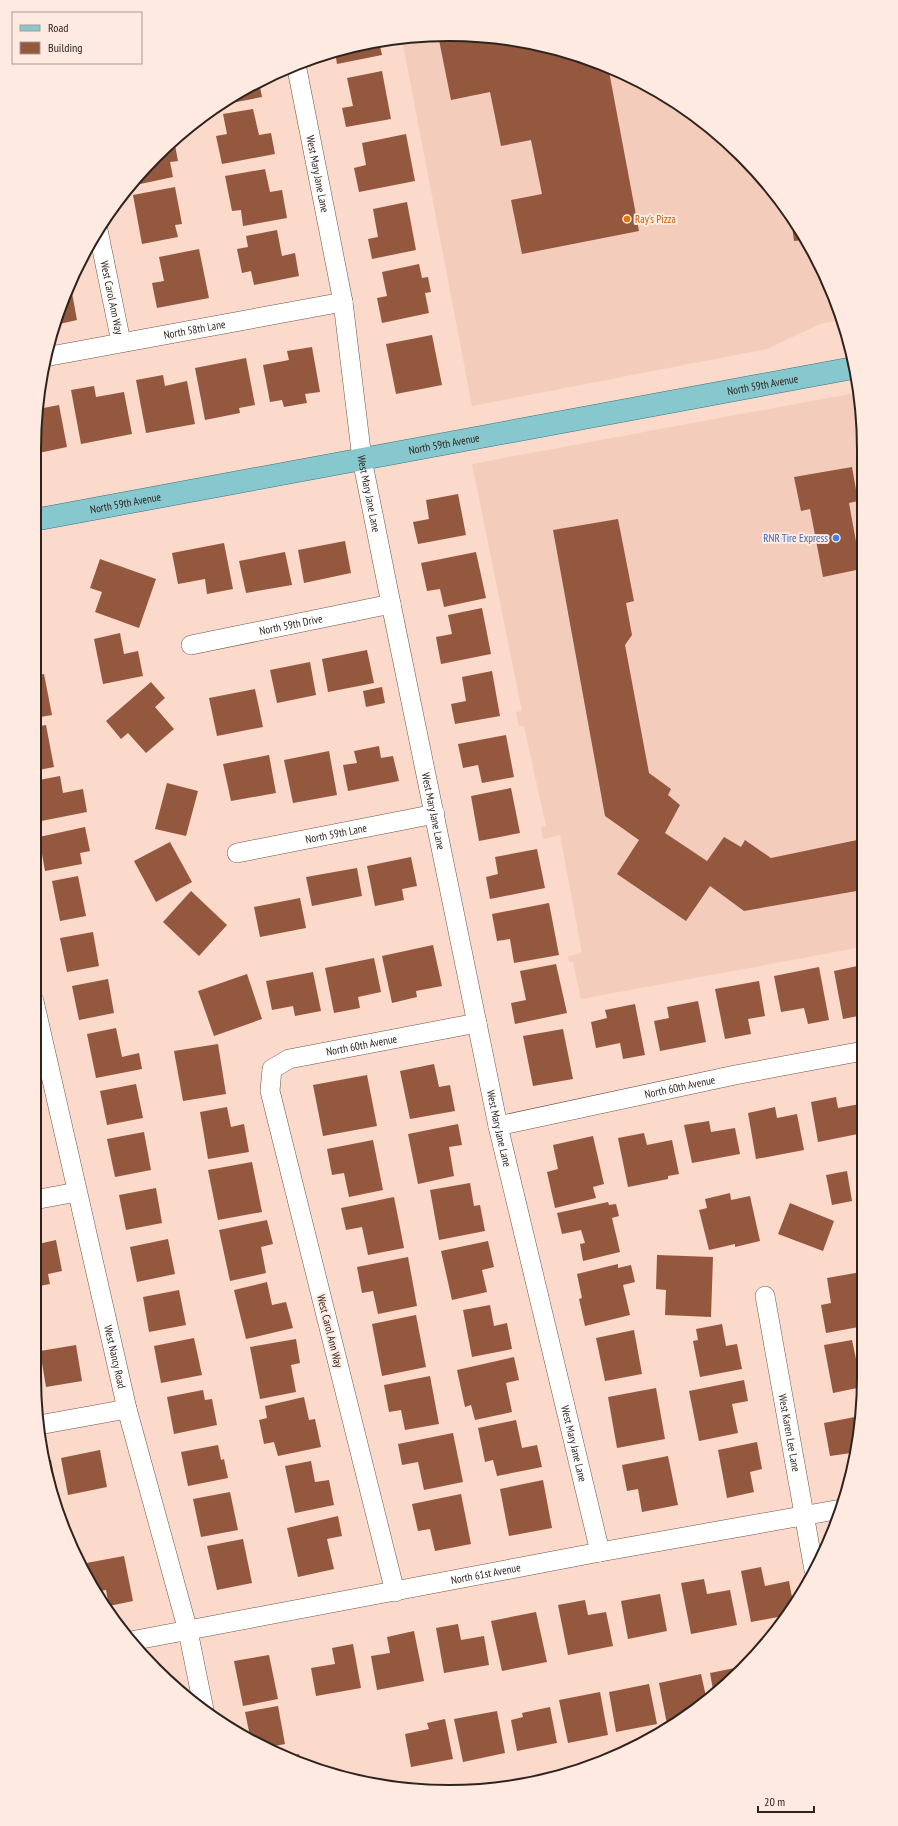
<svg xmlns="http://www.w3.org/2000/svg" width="898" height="1826" viewBox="0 0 898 1826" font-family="'PT Sans Narrow',sans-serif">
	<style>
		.built { fill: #f4ccbb }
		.building { fill: #93583d }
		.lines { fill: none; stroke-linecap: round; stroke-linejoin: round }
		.minor-casing { stroke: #6f5347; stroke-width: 20 }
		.major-casing { stroke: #34767c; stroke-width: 23 }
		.minor { stroke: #fff; stroke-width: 19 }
		.major { stroke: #87c7ce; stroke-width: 22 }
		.food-dot { fill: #e8710a; stroke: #feeae1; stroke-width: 1.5 }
		.shop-dot { fill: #3f7fe0; stroke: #feeae1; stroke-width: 1.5 }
		.labels { text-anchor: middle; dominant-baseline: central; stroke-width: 4; stroke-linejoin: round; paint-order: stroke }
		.street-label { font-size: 11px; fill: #2f231e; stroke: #feeae1 }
		.food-label { font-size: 11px; fill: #c56008; stroke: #feeae1; text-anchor: start }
		.shop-label { font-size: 11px; fill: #366cbe; stroke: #feeae1; text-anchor: end }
		.rim { fill: none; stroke: #2f231e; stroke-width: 2 }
	</style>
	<rect width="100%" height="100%" fill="#fbd9cb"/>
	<g class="built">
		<path d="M449,34L530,42L608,66L701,120L778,196L832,290L840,320L820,324L767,349L472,406L402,39Z"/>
		<path d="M860,392L862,947L581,999L573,962H569L568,956L582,953L560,835L543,839L541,827L546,826L524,726L519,727L516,712L522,711L472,464Z"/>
	</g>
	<g class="building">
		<path d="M449,34L530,42L608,66L639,231L522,254L511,200L542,194L531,140L501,146L490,92L451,100L438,35Z"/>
		<path d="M379,41L382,55L337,64L335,52L368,42Z"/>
		<path d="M382,71L391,119L346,127L342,108L353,106L347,78Z"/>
		<path d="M259,82L262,97L216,106L219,104Z"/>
		<path d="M253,109L259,135L271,133L275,154L222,164L216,136L227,134L223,114Z"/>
		<path d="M406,134L415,181L359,192L354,168L366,165L362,143Z"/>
		<path d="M174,140L178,161L170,162L173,177L131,186L156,155Z"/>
		<path d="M265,169L270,192L282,190L287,218L243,226L241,210L232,211L225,176Z"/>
		<path d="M175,187L182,224L175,225L178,237L142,244L133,195Z"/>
		<path d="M407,202L416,250L372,259L368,239L378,237L373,209Z"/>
		<path d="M791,218L803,240L794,241Z"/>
		<path d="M277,230L282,256L295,253L299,276L254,285L251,271L242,273L237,249L248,247L246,236Z"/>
		<path d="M199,249L209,298L157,308L152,283L164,281L159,257Z"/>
		<path d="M419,264L422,278L428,277L431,292L425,293L429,313L382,323L377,298L387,296L382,272Z"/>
		<path d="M70,282L77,320L55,325L66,290Z"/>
		<path d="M432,335L442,385L396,394L386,344Z"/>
		<path d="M312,347L320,392L305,394L307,403L284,407L282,400L270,402L263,365L289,360L287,351Z"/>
		<path d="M246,358L255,405L239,408L240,413L205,420L195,368Z"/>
		<path d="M163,375L165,386L187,381L195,424L146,433L136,380Z"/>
		<path d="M94,386L96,397L124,392L132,434L81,444L71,390Z"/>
		<path d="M59,405L67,447L34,454L38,409Z"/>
		<path d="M852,467L858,501L849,503L861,569L823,577L810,509L801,511L794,477Z"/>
		<path d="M458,494L466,535L418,544L413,522L429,519L426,500Z"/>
		<path d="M618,519L634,601L626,603L632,635L625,645L649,773L671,789L668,795L680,805L665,833L707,861L724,837L741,847L745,840L771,858L862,839V890L744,911L710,886L686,921L617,874L639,840L605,816L553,530Z"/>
		<path d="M345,541L351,573L304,583L298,550Z"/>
		<path d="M224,543L233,589L207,594L205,579L178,584L172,553Z"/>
		<path d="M285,552L292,585L246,593L239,561Z"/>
		<path d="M476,552L486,598L444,607L440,589L427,591L421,563Z"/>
		<path d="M100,559L156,579L139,628L95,612L102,592L90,588Z"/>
		<path d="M482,608L491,654L441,664L436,637L452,634L448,615Z"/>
		<path d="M120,633L124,654L138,651L143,676L103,684L94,639Z"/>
		<path d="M367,650L374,683L328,692L322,659Z"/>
		<path d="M310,662L316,695L277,703L270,670Z"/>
		<path d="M492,671L500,716L455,724L451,704L466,701L462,677Z"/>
		<path d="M44,674L52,715L34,718V676Z"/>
		<path d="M151,682L165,698L155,707L174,729L146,753L128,733L121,739L106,721Z"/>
		<path d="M382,687L385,703L366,707L363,691Z"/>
		<path d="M255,689L263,727L217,736L209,698Z"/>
		<path d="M46,725L54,767L34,771V727Z"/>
		<path d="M506,735L514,777L482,783L478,765L463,768L458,744Z"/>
		<path d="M379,746L381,758L393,756L399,781L348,791L343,765L357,763L354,751Z"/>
		<path d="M329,751L337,795L293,803L284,760Z"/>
		<path d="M269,755L276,793L231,801L223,764Z"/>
		<path d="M60,776L63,793L83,789L87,812L36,822L34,810V781Z"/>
		<path d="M167,783L198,791L186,836L155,829Z"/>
		<path d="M511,788L520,833L479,841L471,796Z"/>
		<path d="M85,827L90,851L80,853L82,864L45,871L39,837Z"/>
		<path d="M170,842L192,882L156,902L134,861Z"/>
		<path d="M537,849L545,888L490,899L486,877L498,874L495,857Z"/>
		<path d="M411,857L417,886L402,889L404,900L375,906L367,866Z"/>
		<path d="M357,868L362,896L312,906L306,877Z"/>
		<path d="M78,876L86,916L60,921L52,881Z"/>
		<path d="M191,891L227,925L199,956L163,922Z"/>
		<path d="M300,898L306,928L260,937L254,907Z"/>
		<path d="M549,903L559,955L514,963L510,939L497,941L492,914Z"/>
		<path d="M93,932L99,966L67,972L60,938Z"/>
		<path d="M433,945L442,986L416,991L417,997L392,1003L382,956Z"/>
		<path d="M374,958L381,992L358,997L360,1008L334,1013L325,968Z"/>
		<path d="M556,964L567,1013L515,1024L511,1003L526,1000L520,971Z"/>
		<path d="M862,965L863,1015L843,1019L834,971Z"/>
		<path d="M819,967L829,1020L808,1024L804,1008L781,1012L774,976Z"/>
		<path d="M313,972L321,1011L295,1016L293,1006L272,1010L266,981Z"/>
		<path d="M247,974L262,1019L214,1036L198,991Z"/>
		<path d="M108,979L114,1013L79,1020L72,986Z"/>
		<path d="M759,981L765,1016L748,1019L751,1034L725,1039L715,989Z"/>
		<path d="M698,1001L706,1042L660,1051L654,1021L669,1018L667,1007Z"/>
		<path d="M635,1004L645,1055L623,1059L620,1043L596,1048L591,1022L607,1018L605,1010Z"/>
		<path d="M116,1028L122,1057L139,1053L142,1069L96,1078L87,1034Z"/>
		<path d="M563,1029L573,1079L533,1086L523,1036Z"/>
		<path d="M218,1044L226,1094L183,1101L174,1051Z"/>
		<path d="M434,1064L439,1087L450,1085L455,1111L410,1119L400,1071Z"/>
		<path d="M367,1075L377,1126L323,1136L313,1085Z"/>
		<path d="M136,1084L143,1118L107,1125L100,1091Z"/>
		<path d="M836,1097L838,1108L860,1104L863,1133L818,1142L811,1102Z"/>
		<path d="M227,1107L231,1127L244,1124L249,1152L208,1159L200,1112Z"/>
		<path d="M775,1107L777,1118L797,1114L804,1150L756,1159L748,1113Z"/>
		<path d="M709,1121L711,1132L735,1128L740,1154L692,1163L684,1125Z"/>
		<path d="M458,1124L462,1145L449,1147L454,1176L418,1184L408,1134Z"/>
		<path d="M144,1132L151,1170L115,1177L107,1139Z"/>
		<path d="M644,1133L647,1145L672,1140L679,1174L668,1176V1179L628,1187L618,1138Z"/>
		<path d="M593,1136L604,1184L593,1187L596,1198L555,1208L547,1172L558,1169L553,1145Z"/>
		<path d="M373,1140L383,1190L349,1197L344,1173L332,1175L327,1149Z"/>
		<path d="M252,1162L262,1212L218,1220L208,1170Z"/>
		<path d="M847,1171L852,1201L832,1205L826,1175Z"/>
		<path d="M470,1183L474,1206L480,1205L485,1231L439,1240L430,1190Z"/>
		<path d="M156,1188L162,1223L126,1230L119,1195Z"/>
		<path d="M730,1193L731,1200L750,1196L760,1241L735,1247V1244L709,1250L699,1210L707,1208L705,1199Z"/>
		<path d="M394,1197L404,1248L368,1255L362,1227L346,1230L341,1208Z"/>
		<path d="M608,1202L609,1205L616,1204L619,1216L612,1218L620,1252L583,1261L580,1244L585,1243L581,1230L562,1234L557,1213Z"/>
		<path d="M790,1203L834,1221L823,1251L778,1234Z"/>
		<path d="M267,1220L273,1244L261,1247L266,1273L230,1281L219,1230Z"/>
		<path d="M168,1239L175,1274L137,1282L130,1247Z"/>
		<path d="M56,1240L62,1271L48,1274L50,1284L34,1287V1245Z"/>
		<path d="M488,1241L494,1267L482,1270L487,1292L452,1300L441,1251Z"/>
		<path d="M657,1255L713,1257L711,1317L665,1315L666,1290L656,1289Z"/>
		<path d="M408,1257L417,1306L378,1314L373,1291L362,1293L357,1267Z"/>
		<path d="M618,1264V1268L631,1265L635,1282L623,1285L630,1315L585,1326L579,1299L582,1298L577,1274Z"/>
		<path d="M861,1272L864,1288V1326L826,1333L821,1305L831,1303L827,1278Z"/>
		<path d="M267,1282L272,1305L286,1302L293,1328L246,1339L234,1290Z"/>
		<path d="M179,1290L186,1325L149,1332L143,1297Z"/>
		<path d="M490,1305L494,1326L507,1323L512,1349L472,1357L463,1310Z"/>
		<path d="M416,1315L426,1367L382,1376L372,1324Z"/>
		<path d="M722,1324L726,1346L737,1344L742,1369L700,1377L693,1341L698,1340L696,1329Z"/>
		<path d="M634,1330L642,1374L605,1381L596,1338Z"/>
		<path d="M194,1338L202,1375L161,1383L154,1346Z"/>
		<path d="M296,1339L300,1363L291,1365L296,1392L260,1399L250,1347Z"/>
		<path d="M852,1340L862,1387L833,1393L824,1345Z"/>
		<path d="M76,1345L82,1381L46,1387L40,1351Z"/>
		<path d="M514,1357L519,1380L506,1383L512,1412L475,1420L471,1405L465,1407L457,1370Z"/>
		<path d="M430,1376L439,1424L405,1430L401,1410L389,1412L384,1385Z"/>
		<path d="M744,1380L748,1401L732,1404L738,1433L699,1441L689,1391Z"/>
		<path d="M656,1388L665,1439L617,1448L608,1397Z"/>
		<path d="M203,1390L205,1400L212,1399L217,1425L174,1434L167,1397Z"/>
		<path d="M304,1397L309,1420L315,1419L321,1447L278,1456L274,1442L264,1444L259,1420L267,1418L265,1406Z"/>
		<path d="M860,1416L854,1466L851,1453L830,1456L824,1423Z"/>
		<path d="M516,1420L522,1448L537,1445L542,1467L497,1476L493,1460L485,1462L478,1428Z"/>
		<path d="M453,1433L463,1482L424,1490L418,1462L402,1465L398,1444Z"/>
		<path d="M757,1442L762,1469L750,1472L754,1492L727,1498L718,1450Z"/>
		<path d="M218,1445L221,1460L224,1459L228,1478L188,1486L181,1452Z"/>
		<path d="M100,1450L107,1487L68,1495L61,1458Z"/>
		<path d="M668,1456L678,1505L642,1512L638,1489L627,1491L622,1465Z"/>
		<path d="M51,1460L57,1491L51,1492L43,1461Z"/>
		<path d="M311,1461L315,1482L329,1480L334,1505L295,1513L285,1466Z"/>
		<path d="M543,1480L552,1528L509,1536L500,1489Z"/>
		<path d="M230,1492L238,1530L201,1537L193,1499Z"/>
		<path d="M461,1494L471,1544L435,1551L430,1529L418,1531L412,1504Z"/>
		<path d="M338,1516L342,1536L327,1539L334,1569L298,1577L287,1528Z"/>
		<path d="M243,1539L252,1583L217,1590L207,1546Z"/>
		<path d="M124,1556L133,1601L109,1606L106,1590L95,1592L81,1564Z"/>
		<path d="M761,1567L765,1586L789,1581L794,1608L789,1615L751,1622L741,1571Z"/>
		<path d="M704,1579L707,1594L730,1590L737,1625L691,1634L681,1583Z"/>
		<path d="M660,1594L667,1631L628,1639L621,1601Z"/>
		<path d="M585,1600L588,1615L606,1612L613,1646L568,1655L558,1605Z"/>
		<path d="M536,1612L547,1662L502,1671L491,1621Z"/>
		<path d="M458,1624L461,1640L484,1636L489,1665L444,1673L436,1628Z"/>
		<path d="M414,1631L424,1681L377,1690L371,1656L390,1653L387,1637Z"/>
		<path d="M353,1644L361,1688L316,1696L311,1668L335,1664L332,1648Z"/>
		<path d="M269,1655L278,1699L243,1706L234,1661Z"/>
		<path d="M745,1666L714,1695L710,1673Z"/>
		<path d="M701,1674L707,1701L677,1722L667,1724L659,1683Z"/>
		<path d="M649,1684L657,1724L616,1732L609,1692Z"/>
		<path d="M600,1692L608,1735L568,1743L559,1700Z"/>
		<path d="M278,1706L285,1744L265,1748L251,1741L245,1712Z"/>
		<path d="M550,1707L557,1743L517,1751L511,1720L523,1717L522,1713Z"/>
		<path d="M497,1711L505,1753L463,1762L454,1719Z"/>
		<path d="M445,1719L453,1759L411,1767L405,1734L429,1729L427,1723Z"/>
		<path d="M299,1754L301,1764L283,1757Z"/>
		<path d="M353,1776L408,1788V1789L368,1784L352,1779Z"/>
	</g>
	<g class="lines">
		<defs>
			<g id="minor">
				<path id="s1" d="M296,64L343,302L362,459L391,604L498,1126L600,1552"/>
				<path id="s2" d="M98,230L121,342"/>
				<path id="s3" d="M45,357L343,302"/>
				<path id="s4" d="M191,645L391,604"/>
				<path id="s5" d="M237,853L435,814"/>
				<path id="s6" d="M34,1001L127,1409L188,1631L204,1710"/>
				<path id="s7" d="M498,1126L735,1075L863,1051"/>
				<path d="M34,1200L77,1192"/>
				<path id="s8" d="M765,1296L814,1570"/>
				<path d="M39,1425L127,1409"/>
				<path id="s9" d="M395,1592L270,1091L272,1069L289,1059L477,1023"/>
				<path id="s10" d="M131,1641L600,1552L841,1509"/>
			</g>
			<g id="major">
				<path id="s11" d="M34,520L853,368"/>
			</g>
		</defs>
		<use href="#minor" class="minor-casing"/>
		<use href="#major" class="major-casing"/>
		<use href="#minor" class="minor"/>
		<use href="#major" class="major"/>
	</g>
	<circle class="food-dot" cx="627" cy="219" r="4"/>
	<circle class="shop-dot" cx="836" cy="538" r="4"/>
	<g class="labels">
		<g class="street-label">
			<text stroke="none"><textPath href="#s1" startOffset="112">West Mary Jane Lane</textPath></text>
			<text stroke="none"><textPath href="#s2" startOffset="69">West Carol Ann Way</textPath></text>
			<text stroke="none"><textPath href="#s3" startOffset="152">North 58th Lane</textPath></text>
			<text stroke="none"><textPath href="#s11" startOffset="741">North 59th Avenue</textPath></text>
			<text stroke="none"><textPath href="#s11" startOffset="417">North 59th Avenue</textPath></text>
			<text stroke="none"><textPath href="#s1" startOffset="436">West Mary Jane Lane</textPath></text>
			<text stroke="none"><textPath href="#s11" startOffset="93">North 59th Avenue</textPath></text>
			<text stroke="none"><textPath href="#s4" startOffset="102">North 59th Drive</textPath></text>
			<text stroke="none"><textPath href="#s1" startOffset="760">West Mary Jane Lane</textPath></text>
			<text stroke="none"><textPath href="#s5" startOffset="101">North 59th Lane</textPath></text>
			<text stroke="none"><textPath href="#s9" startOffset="632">North 60th Avenue</textPath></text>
			<text stroke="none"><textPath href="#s7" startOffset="186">North 60th Avenue</textPath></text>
			<text stroke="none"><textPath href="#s1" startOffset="1084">West Mary Jane Lane</textPath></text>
			<text transform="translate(330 1331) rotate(76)">West Carol Ann Way</text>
			<text stroke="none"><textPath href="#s6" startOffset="365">West Nancy Road</textPath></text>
			<text stroke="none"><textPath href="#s8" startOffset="139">West Karen Lee Lane</textPath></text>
			<text stroke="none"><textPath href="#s1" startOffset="1408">West Mary Jane Lane</textPath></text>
			<text stroke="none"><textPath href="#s10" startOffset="361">North 61st Avenue</textPath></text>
		</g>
		<g class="food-label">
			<text x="635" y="219">Ray's Pizza</text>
		</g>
		<g class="shop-label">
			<text x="828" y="538">RNR Tire Express</text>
		</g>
	</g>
	<path d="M0 0H898V1826H0ZM449 41H449A408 408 0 0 1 857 449V1377A408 408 0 0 1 449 1785H449A408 408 0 0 1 41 1377V449A408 408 0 0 1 449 41Z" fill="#feeae1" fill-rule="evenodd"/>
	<path class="rim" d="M449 41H449A408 408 0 0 1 857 449V1377A408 408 0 0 1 449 1785H449A408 408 0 0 1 41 1377V449A408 408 0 0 1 449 41Z"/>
	<rect x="12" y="12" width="130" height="52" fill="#feeae1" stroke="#ab9a93"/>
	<rect x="20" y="25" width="20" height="6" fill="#87c7ce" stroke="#ab9a93"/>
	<text x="48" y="32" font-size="12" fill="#2f231e">Road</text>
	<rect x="20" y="42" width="20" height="12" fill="#93583d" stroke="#ab9a93"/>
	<text x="48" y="52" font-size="12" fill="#2f231e">Building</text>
	<path d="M758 1806v6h56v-6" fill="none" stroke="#2f231e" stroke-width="2"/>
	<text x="764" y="1806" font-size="12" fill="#2f231e" stroke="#feeae1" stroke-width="3" paint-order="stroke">20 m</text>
</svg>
